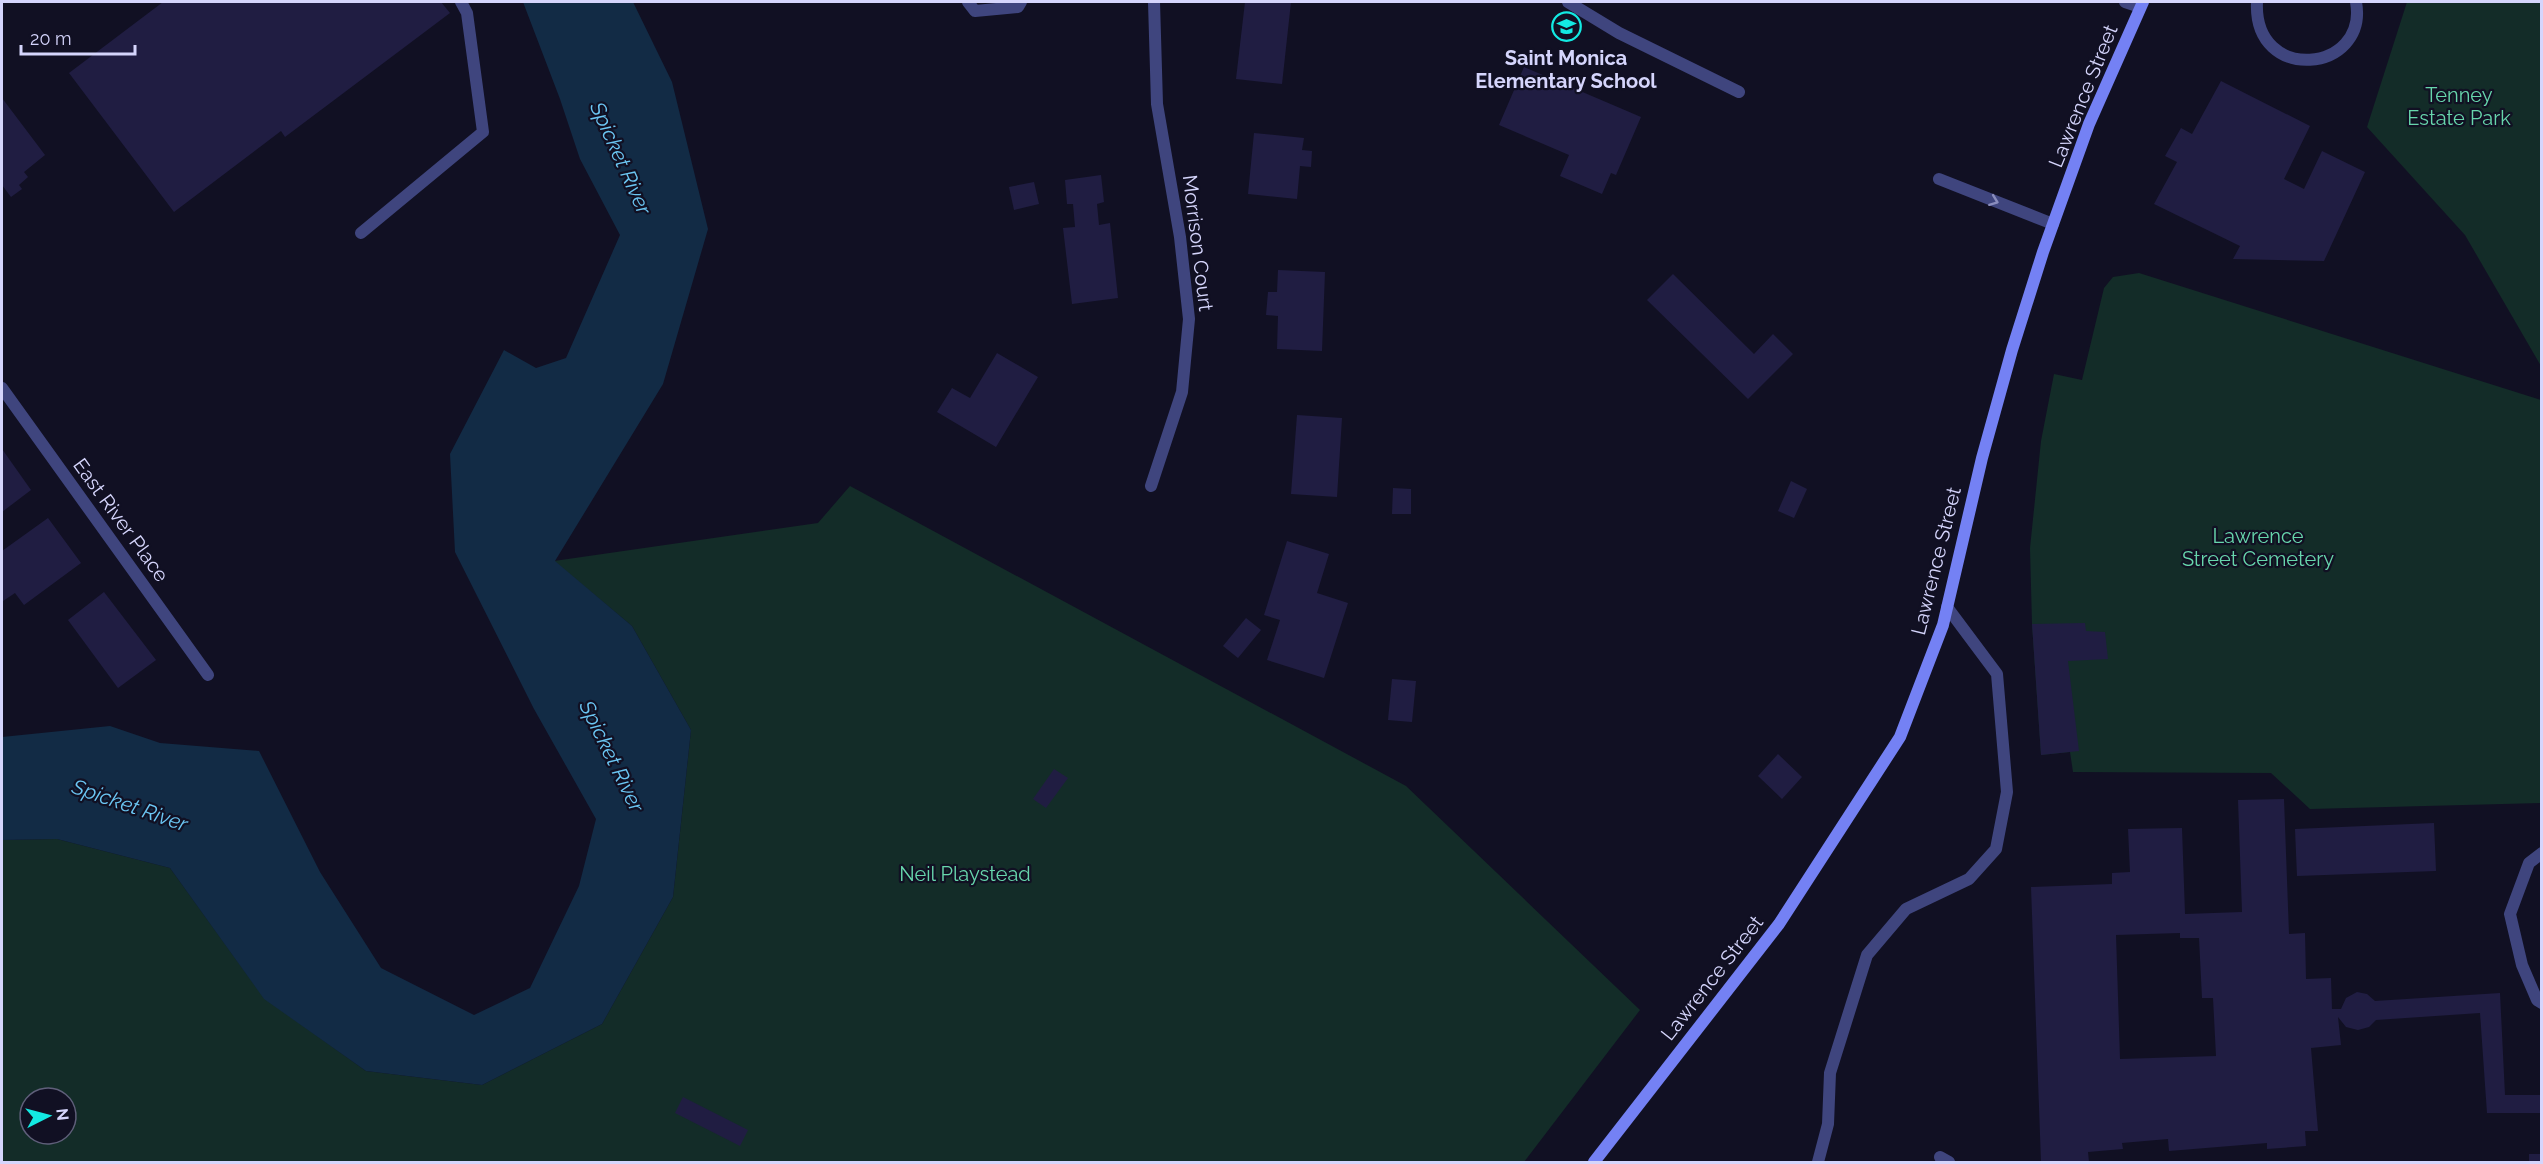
<svg xmlns="http://www.w3.org/2000/svg" width="2543" height="1164" viewBox="0 0 2543 1164" font-family="Raleway,sans-serif">
	<style>
		.green { fill: #132c28; fill-rule: evenodd }
		.water { fill: #122b45 }
		.building { fill: #201d42; fill-rule: evenodd }
		.lines { fill: none; stroke-linecap: round; stroke-linejoin: round }
		.service { stroke: #3f457e; stroke-width: 12 }
		.minor { stroke: #3f457e; stroke-width: 12 }
		.secondary { stroke: #7481f4; stroke-width: 12 }
		.oneway { stroke: #8a8dbd }
		.labels { text-anchor: middle; dominant-baseline: central; stroke-width: 4.5; stroke-linejoin: round; paint-order: stroke }
		.poi-label { font-size: 20px; font-weight: bold; fill: #d5d5fc; stroke: #111023 }
		.park-label { font-size: 20px; fill: #67d6ac; stroke: #111023 }
		.street-label { font-size: 20px; fill: #d5d5fc; stroke: #111023 }
		.water-label { font-size: 21px; font-style: italic; fill: #6bc6f3; stroke: #111023 }
	</style>
	<rect width="100%" height="100%" fill="#111023"/>
	<g class="green">
		<path d="M2407,2H2541V366L2465,235L2367,127Z"/>
		<path d="M2139,273L2541,400V803L2310,809L2271,773L2073,772L2070,752L2041,755L2032,624L2030,548L2041,441L2054,374L2082,380L2104,288L2113,277Z"/>
		<path d="M850,486L1406,786L1640,1010L1524,1162H2V840L57,839L170,868L264,998L366,1071L482,1085L602,1024L673,897L691,730L632,626L554,561L818,523ZM30,1098H66V1134H30Z"/>
	</g>
	<path class="water" d="M523,2H633L672,82L708,229L663,384L555,561L632,626L691,730L673,897L602,1024L482,1085L366,1071L264,999L170,868L57,839L2,840V737L110,726L160,743L259,751L320,872L381,968L474,1015L530,988L579,886L596,819L534,709L455,552L450,454L504,350L536,368L566,358L620,235L580,159L560,99Z"/>
	<g class="building">
		<path d="M163,2H441L450,13L285,137L281,131L174,212L69,73Z"/>
		<path d="M1245,2H1291L1282,84L1236,79Z"/>
		<path d="M1524,67L1641,117L1616,175L1611,173L1602,194L1560,176L1569,155L1499,125Z"/>
		<path d="M2221,81L2310,126L2284,179L2304,189L2322,151L2365,172L2324,261L2233,259L2240,246L2154,204L2177,162L2165,156L2181,128L2192,134Z"/>
		<path d="M2,98L45,155L24,172L28,177L19,185L22,189L11,197L2,185Z"/>
		<path d="M1254,133L1304,138L1302,150L1312,151L1311,167L1300,166L1297,199L1248,194Z"/>
		<path d="M1101,175L1104,202L1097,204L1099,225L1110,223L1118,298L1072,304L1063,228L1075,227L1073,204H1067L1065,180Z"/>
		<path d="M1034,182L1039,204L1014,210L1009,187Z"/>
		<path d="M1278,270L1325,272L1322,351L1277,349L1278,316L1266,315L1268,292H1277Z"/>
		<path d="M1673,274L1754,354L1773,334L1793,354L1748,399L1647,300Z"/>
		<path d="M997,353L1038,377L996,447L937,412L952,388L970,398Z"/>
		<path d="M1297,415L1342,418L1337,497L1291,494Z"/>
		<path d="M2,449L31,490L2,512Z"/>
		<path d="M1791,481L1807,489L1794,518L1778,511Z"/>
		<path d="M1393,488L1411,489V514H1392Z"/>
		<path d="M48,518L81,563L24,605L15,593L3,601L2,551Z"/>
		<path d="M1287,541L1329,554L1317,593L1348,603L1324,678L1267,660L1280,620L1264,615Z"/>
		<path d="M104,592L156,660L118,688L68,620Z"/>
		<path d="M1246,618L1261,630L1238,658L1223,646Z"/>
		<path d="M2085,623L2086,631L2105,632L2108,659L2068,661L2079,751L2041,755L2032,624Z"/>
		<path d="M1392,679L1416,681L1412,722L1388,720Z"/>
		<path d="M1778,754L1802,777L1782,799L1758,776Z"/>
		<path d="M1054,769L1068,778L1046,808L1033,799Z"/>
		<path d="M2284,799L2289,934L2305,933L2306,979L2331,978L2332,1009H2341L2346,998L2357,992L2367,994L2375,1001L2500,993L2505,1095H2542V1113H2487L2480,1013L2376,1020L2369,1027L2358,1030L2346,1027L2338,1017L2341,1045L2311,1048L2318,1131H2305L2306,1146L2267,1149V1143L2169,1151L2168,1139L2122,1143L2123,1149L2088,1152L2089,1162H2041L2031,887L2112,884V873L2130,872L2128,829L2182,828L2185,914L2242,912L2238,800ZM2180,933V938H2199L2202,998H2213L2216,1056L2120,1059L2116,935Z"/>
		<path d="M2434,823L2436,871L2297,876L2295,829Z"/>
		<path d="M683,1097L748,1130L740,1146L675,1113Z"/>
		<rect x="2529" y="1154" width="13" height="8"/>
	</g>
	<g class="lines">
		<g class="service">
			<path d="M968,2L975,11L1018,7L1021,2"/>
			<path d="M1568,2L1619,33L1739,92"/>
			<path d="M2125,2L2140,7"/>
			<path d="M2257,2C2253,85 2369,73 2356,2"/>
			<path d="M1939,179L2053,224"/>
			<path d="M361,233L483,132L467,13L461,2"/>
			<path d="M2542,853L2529,863L2510,914L2522,965L2537,1000L2542,1003"/>
			<path d="M1940,1157L1949,1162"/>
			<path d="M1818,1162L1828,1124L1830,1073L1867,955L1906,909L1969,879L1996,849L2007,792L1997,674L1947,607"/>
		</g>
		<g class="minor">
			<path d="M2,388L208,675"/>
			<path d="M1151,486L1182,392L1189,319L1180,237L1157,104L1154,2"/>
		</g>
		<path class="secondary" d="M1594,1162L1779,924L1900,737L1943,625L1982,458L2012,350L2043,252L2089,124L2143,2"/>
	</g>
	<defs><path id="oneway-chevron" d="M-2-3.5L2.5 0L-2 3.5" fill="none" stroke-width="1.6" stroke-linecap="round" stroke-linejoin="round" transform="scale(1.5)"/></defs>
	<use class="oneway" href="#oneway-chevron" transform="translate(1994 201) rotate(21)"/>
	<defs>
		<symbol id="school-ring" viewBox="-11 -11 22 22"><circle r="9.5" fill="#111023" stroke="#13eae3" stroke-width="1.5"/><path d="M0-5L7-2L0 1L-7-2ZM-4 1L0 2.5L4 1V4Q0 6-4 4Z" fill="#13eae3"/></symbol>
	</defs>
	<g fill-rule="evenodd">
		<use href="#school-ring" x="1550" y="10" width="33" height="33"/>
	</g>
	<g class="labels">
		<g class="poi-label">
			<text x="1566" y="58">Saint Monica<tspan x="1566" dy="23">Elementary School</tspan></text>
		</g>
		<g class="park-label">
			<text x="2459" y="95">Tenney<tspan x="2459" dy="23">Estate Park</tspan></text>
			<text x="2258" y="536">Lawrence<tspan x="2258" dy="23">Street Cemetery</tspan></text>
			<text x="965" y="874">Neil Playstead</text>
		</g>
		<g class="street-label">
			<text transform="translate(2083 96) rotate(-68)">Lawrence Street</text>
			<text transform="translate(1198 243) rotate(83)">Morrison Court</text>
			<text transform="translate(121 520) rotate(54)">East River Place</text>
			<text transform="translate(1936 561) rotate(-76)">Lawrence Street</text>
			<text transform="translate(1712 978) rotate(-52)">Lawrence Street</text>
		</g>
		<g class="water-label">
			<text transform="translate(621 158) rotate(66)">Spicket River</text>
			<text transform="translate(612 756) rotate(64)">Spicket River</text>
			<text transform="translate(130 805) rotate(19)">Spicket River</text>
		</g>
	</g>
	<rect width="2543" height="1164" fill="none" stroke="#d5d5fc" stroke-width="6"/>
	<g transform="translate(48 1116) rotate(84)"><circle r="28" fill="#111023" stroke="#5f5f7a" stroke-width="1.5"/>
	<path d="M0-4.5L10 22L0 15L-10 22Z" fill="#13eae3"/>
	<text y="-9" font-size="16" font-weight="bold" text-anchor="middle" fill="#d5d5fc">N</text>
	</g>
	<path d="M21 45v9h114v-9" fill="none" stroke="#d5d5fc" stroke-width="3"/>
	<text x="30" y="45" font-size="18" fill="#d5d5fc" stroke="#111023" stroke-width="4.5" paint-order="stroke">20 m</text>
</svg>
